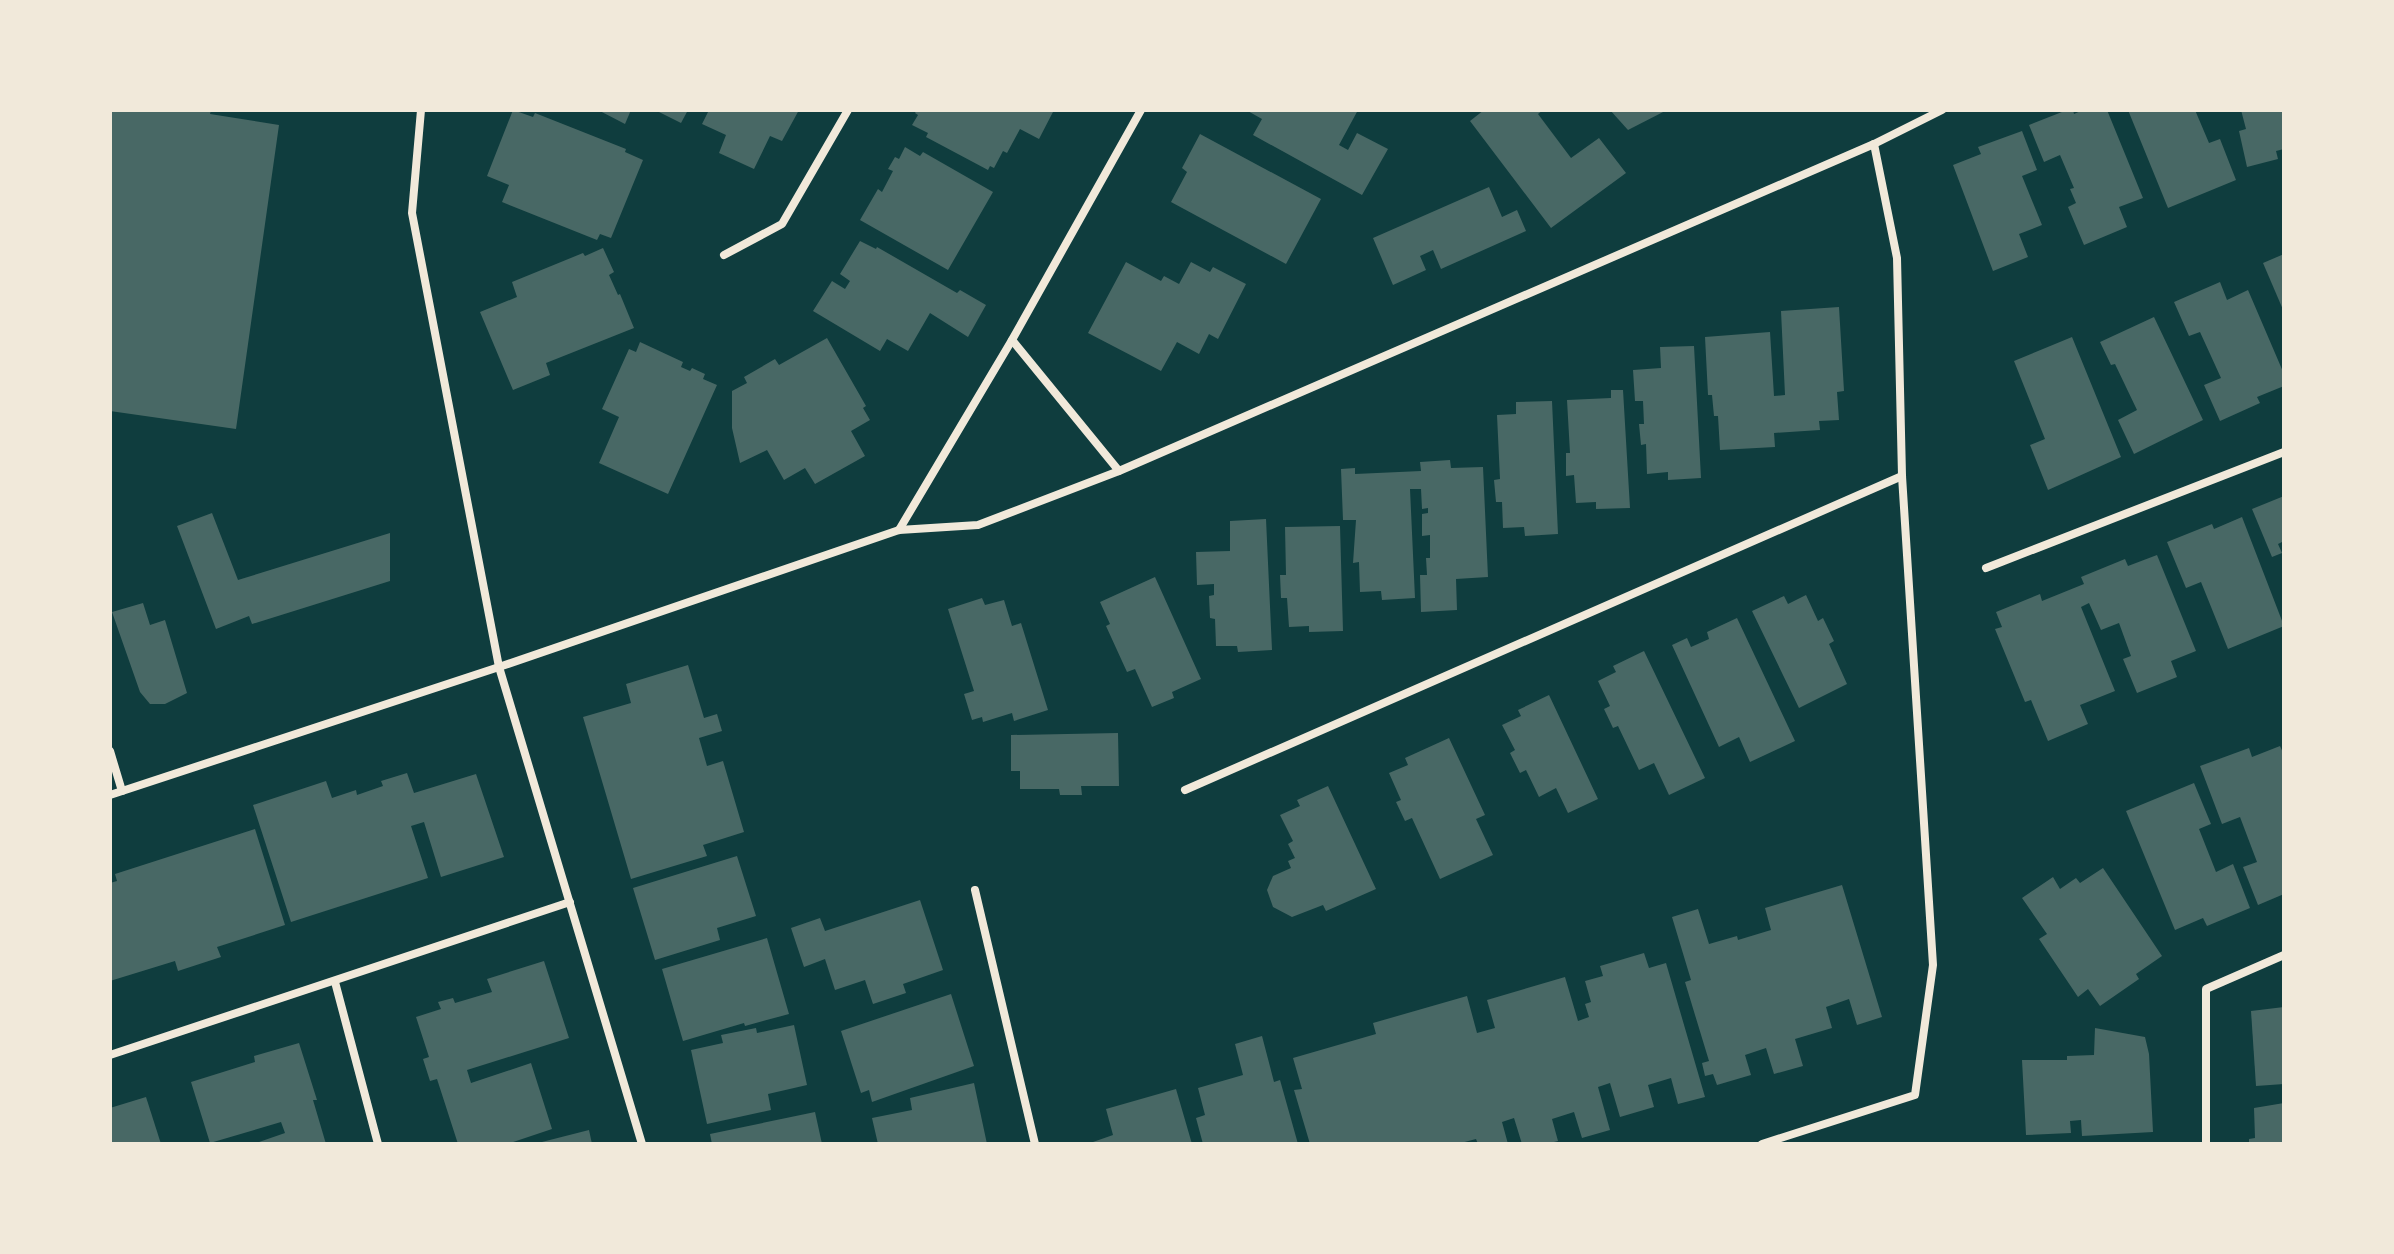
<svg xmlns="http://www.w3.org/2000/svg" width="2394" height="1254" viewBox="0 0 2394 1254" font-family="'Roboto Serif',serif">
	<style>
		.building { fill: #486865 }
		.lines { fill: none; stroke-linecap: round; stroke-linejoin: round }
		.minor { stroke: #f1e9da; stroke-width: 8 }
	</style>
	<rect width="100%" height="100%" fill="#0f3d3e"/>
	<g class="building">
		<path d="M110,110H211L210,114L279,125L236,429L110,411Z"/>
		<path d="M513,110L533,117L535,113L626,149L625,152L643,160L611,238L600,234L597,240L502,202L509,185L487,176Z"/>
		<path d="M598,110H631L625,124Z"/>
		<path d="M655,110H688L681,123Z"/>
		<path d="M709,110H799L782,141L770,136L754,169L719,153L726,135L702,124Z"/>
		<path d="M917,110H1054L1039,139L1020,129L1007,153L1003,151L994,168L990,166L988,170L926,137L928,133L912,125L918,115L915,113Z"/>
		<path d="M1246,110H1358L1339,145L1348,150L1357,133L1388,149L1362,195L1253,135L1262,119Z"/>
		<path d="M1484,110H1543L1538,114L1571,158L1599,138L1626,173L1551,228L1470,121Z"/>
		<path d="M1610,110H1667L1628,130Z"/>
		<path d="M2067,110H2073L2074,114L2083,110H2107L2143,198L2119,207L2127,227L2084,245L2068,207L2076,203L2070,189L2074,188L2060,155L2044,162L2029,125Z"/>
		<path d="M2128,110H2195L2209,143L2220,139L2236,180L2168,208Z"/>
		<path d="M2241,110H2284V149L2276,151L2278,159L2247,167L2239,131L2246,129Z"/>
		<path d="M2022,131L2037,170L2022,176L2042,225L2019,234L2028,257L1993,271L1953,165L1981,154L1978,147Z"/>
		<path d="M1200,134L1321,199L1286,264L1171,202L1187,172L1182,168Z"/>
		<path d="M905,147L920,156L923,152L993,192L948,270L860,220L878,189L882,192L893,171L888,169L895,157L899,159Z"/>
		<path d="M1489,187L1502,217L1517,210L1526,231L1441,269L1433,250L1420,256L1426,270L1393,285L1373,238Z"/>
		<path d="M860,241L876,249L877,247L957,293L960,290L986,305L968,337L930,313L908,351L887,339L880,351L813,311L832,281L845,289L850,281L840,274Z"/>
		<path d="M603,248L614,272L609,275L618,295L620,294L634,328L546,363L550,375L513,390L480,312L517,297L512,282L583,253L585,256Z"/>
		<path d="M2284,254V312L2263,263Z"/>
		<path d="M1126,262L1161,281L1164,276L1179,284L1191,262L1210,272L1213,267L1246,284L1218,339L1209,334L1199,354L1177,342L1161,371L1088,333Z"/>
		<path d="M2220,282L2227,300L2248,290L2284,374V386L2257,397L2260,403L2220,421L2204,385L2221,378L2200,332L2189,336L2174,302Z"/>
		<path d="M1839,307L1844,391L1837,392L1839,420L1819,421L1820,430L1774,433L1775,447L1720,450L1718,416H1714L1712,395H1708L1705,337L1770,332L1774,396L1785,395L1781,311Z"/>
		<path d="M2154,317L2203,420L2134,454L2118,420L2137,410L2115,364L2111,365L2100,342Z"/>
		<path d="M2072,337L2121,457L2048,490L2030,445L2045,439L2014,361Z"/>
		<path d="M827,338L866,406L863,408L870,420L851,431L865,456L815,484L805,468L784,480L767,450L740,463L732,428V391L747,383L744,377L775,359L779,365Z"/>
		<path d="M640,342L683,362L681,367L690,371L692,368L705,374L703,379L717,385L668,494L599,463L619,417L602,409L629,349L636,352Z"/>
		<path d="M1694,346L1701,478L1668,480V472L1647,474L1646,444L1641,445L1639,424H1644L1643,401H1635L1633,370L1661,368L1660,347Z"/>
		<path d="M1611,390H1623L1630,508L1596,509V502L1576,503L1574,475L1566,476V453H1570L1567,400L1611,398Z"/>
		<path d="M1552,401L1558,534L1525,536L1524,527L1503,528L1502,502H1496L1494,480L1500,479L1497,415L1516,414V402Z"/>
		<path d="M1450,460L1451,468L1483,467L1488,577L1456,579L1457,610L1421,612L1420,575H1427L1426,558H1430V535L1422,536V514L1428,513V508L1422,509L1421,489H1410L1415,598L1382,600L1381,591L1360,592L1359,562L1353,563L1356,520H1343L1341,469L1355,468V474L1421,471L1420,462Z"/>
		<path d="M2284,496V541L2278,544L2282,553L2272,557L2252,509Z"/>
		<path d="M212,513L238,580L390,533V581L252,624L249,616L216,629L177,526Z"/>
		<path d="M2242,517L2284,626L2228,649L2201,582L2186,588L2167,542L2212,524L2214,529Z"/>
		<path d="M1266,519L1272,650L1238,652L1237,646H1216L1215,619L1210,618L1209,596L1214,595V584L1197,585L1196,552L1230,551V521Z"/>
		<path d="M1340,526L1343,631L1309,632V626L1289,627L1287,598H1281L1280,575H1286L1285,527Z"/>
		<path d="M2157,555L2196,651L2171,661L2177,677L2137,693L2123,659L2131,656L2119,623L2101,630L2089,603L2081,607L2115,691L2080,705L2088,724L2048,741L2031,700L2025,702L1995,629L2002,627L1996,612L2040,594L2042,601L2084,584L2081,577L2125,559L2128,566Z"/>
		<path d="M1155,577L1201,679L1172,692L1174,698L1152,707L1135,669L1127,672L1106,626L1110,624L1100,602Z"/>
		<path d="M1806,595L1818,621L1823,618L1834,641L1829,644L1847,684L1799,708L1752,611L1784,596L1788,604Z"/>
		<path d="M982,598L985,605L1004,600L1012,626L1021,623L1048,710L1014,721L1012,713L983,722L982,717L972,720L964,694L974,691L948,609Z"/>
		<path d="M143,603L150,625L165,620L187,693L165,704H150L140,692L112,612Z"/>
		<path d="M1737,618L1795,741L1750,762L1739,737L1719,747L1672,645L1687,638L1691,647L1709,639L1707,632Z"/>
		<path d="M1644,651L1705,778L1669,795L1654,763L1639,770L1618,726L1613,728L1604,709L1610,706L1598,681L1616,672L1613,666Z"/>
		<path d="M688,665L704,718L717,714L722,731L699,738L707,766L723,761L744,832L703,845L707,856L631,879L583,717L631,703L626,684Z"/>
		<path d="M1549,695L1598,799L1568,813L1556,788L1539,797L1526,770L1520,773L1510,753L1515,750L1502,725L1521,716L1518,710Z"/>
		<path d="M1118,733L1119,786H1081L1082,795H1060L1059,789H1020V771H1011V735Z"/>
		<path d="M1449,738L1485,815L1476,819L1493,855L1440,879L1412,818L1405,821L1396,802L1401,800L1389,773L1408,765L1405,758Z"/>
		<path d="M2280,746L2284,755V894L2258,905L2243,867L2257,862L2240,817L2222,824L2200,766L2249,748L2252,757Z"/>
		<path d="M407,773L414,793L476,774L504,857L441,877L424,822L411,826L428,878L291,922L253,805L326,781L332,798L356,790L357,795L383,786L381,781Z"/>
		<path d="M2194,783L2211,824L2199,829L2216,872L2233,864L2250,908L2207,926L2203,918L2175,930L2126,811Z"/>
		<path d="M1328,786L1376,889L1326,911L1323,905L1292,917L1273,907L1267,890L1273,876L1291,868L1288,861L1295,858L1288,844L1293,841L1280,815L1300,806L1297,800Z"/>
		<path d="M255,829L285,925L217,947L221,957L178,971L175,961L110,981V883L117,881L115,874Z"/>
		<path d="M737,856L756,916L717,928L720,940L655,960L633,888Z"/>
		<path d="M2103,868L2162,956L2136,974L2139,979L2100,1006L2088,989L2078,997L2039,939L2047,934L2022,898L2053,877L2060,889L2076,878L2080,883Z"/>
		<path d="M1842,885L1882,1017L1857,1025L1849,999L1826,1007L1832,1028L1795,1039L1803,1066L1774,1074L1766,1048L1745,1055L1751,1075L1717,1085L1713,1074L1705,1076L1702,1063L1709,1061L1685,982L1691,980L1672,917L1698,909L1709,944L1737,936L1738,940L1771,930L1765,908Z"/>
		<path d="M920,900L943,970L903,984L906,993L873,1004L865,980L835,990L825,959L804,967L791,928L820,918L825,931Z"/>
		<path d="M767,938L789,1014L745,1026L744,1023L683,1041L662,969Z"/>
		<path d="M1644,953L1649,968L1666,963L1705,1097L1678,1104L1671,1078L1648,1085L1654,1107L1620,1117L1610,1083L1598,1087L1610,1130L1582,1138L1574,1112L1552,1119L1558,1141L1546,1144H1522L1514,1118L1502,1122L1508,1144H1478L1476,1139L1457,1144H1310L1294,1090L1302,1089L1293,1058L1376,1034L1373,1023L1467,996L1477,1033L1495,1028L1487,1000L1565,977L1578,1021L1589,1017L1585,1004L1591,1002L1585,981L1603,976L1600,966Z"/>
		<path d="M544,961L569,1038L467,1070L471,1083L531,1063L552,1129L507,1144H458L437,1079L430,1081L423,1059L429,1057L416,1017L441,1009L438,1002L453,998L455,1003L492,992L487,979Z"/>
		<path d="M951,994L974,1066L872,1102L869,1090L861,1093L841,1031Z"/>
		<path d="M2284,1007V1084L2256,1086L2251,1011Z"/>
		<path d="M794,1025L807,1085L768,1094L771,1110L707,1124L691,1050L723,1043L721,1035L756,1028L757,1033Z"/>
		<path d="M2095,1028L2145,1037L2149,1054L2153,1132L2082,1136L2081,1120L2070,1121L2071,1133L2026,1135L2022,1060H2067V1056L2094,1055Z"/>
		<path d="M1262,1036L1274,1082L1280,1080L1298,1144H1203L1196,1118L1205,1115L1198,1088L1243,1075L1235,1044Z"/>
		<path d="M299,1043L317,1100H313L326,1144H253L285,1133L281,1122L210,1143L191,1082L255,1062L254,1056Z"/>
		<path d="M974,1083L987,1144H878L872,1118L912,1110L910,1098Z"/>
		<path d="M1176,1089L1192,1144H1094L1093,1142L1113,1135L1106,1109Z"/>
		<path d="M146,1097L161,1144H110V1108Z"/>
		<path d="M2284,1103V1144H2249V1139L2255,1138L2254,1108Z"/>
		<path d="M815,1112L822,1144H712L710,1134Z"/>
		<path d="M589,1130L592,1144H538V1143Z"/>
	</g>
	<g class="lines">
		<g class="minor">
			<path d="M421,110L412,213L499,667L642,1144"/>
			<path d="M724,255L782,224L848,110"/>
			<path d="M1012,340L1119,471"/>
			<path d="M899,530L1012,340L1141,110"/>
			<path d="M1986,568L2284,452"/>
			<path d="M110,751L122,791"/>
			<path d="M1185,790L1902,476"/>
			<path d="M110,795L499,667L899,530L978,525L1119,471L1874,144L1942,110"/>
			<path d="M975,890L1035,1144"/>
			<path d="M335,982L378,1144"/>
			<path d="M110,1055L570,902"/>
			<path d="M1762,1144L1915,1095L1933,965L1902,476L1897,258L1874,144"/>
			<path d="M2206,1144V989L2284,955"/>
		</g>
	</g>
	<rect width="2394" height="1254" fill="none" stroke="#f1e9da" stroke-width="224"/>
</svg>
